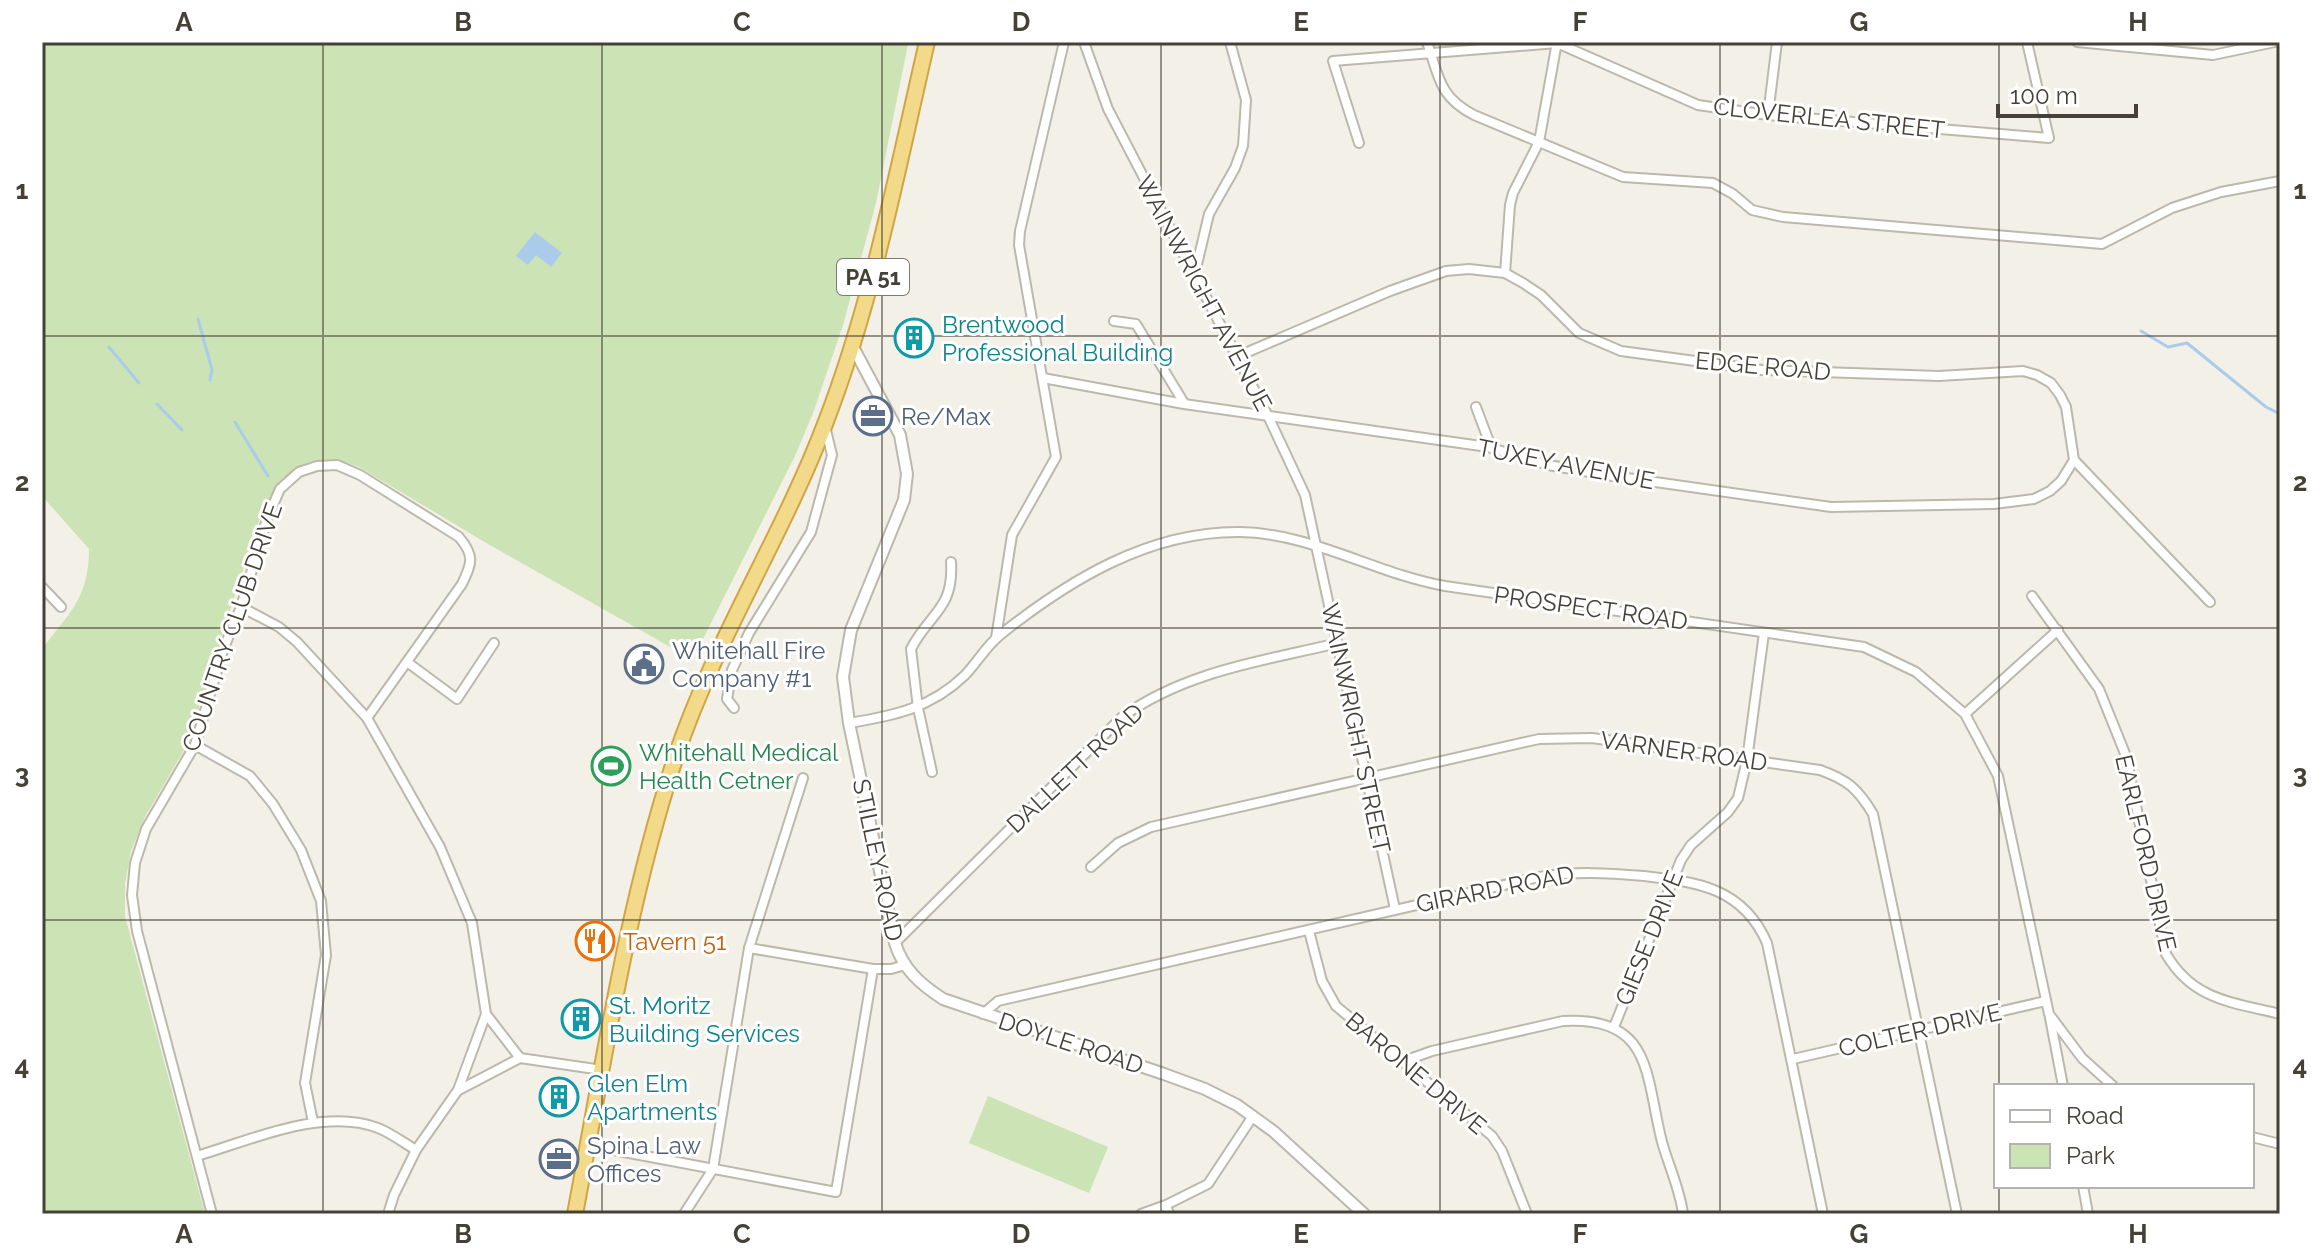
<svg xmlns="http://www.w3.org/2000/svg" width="2322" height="1256" viewBox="0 0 2322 1256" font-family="Raleway,sans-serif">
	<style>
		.green { fill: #cbe3b5 }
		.water { fill: #aaccea }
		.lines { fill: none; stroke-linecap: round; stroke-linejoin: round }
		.stream { stroke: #aaccea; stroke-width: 3 }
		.minor-casing { stroke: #bdb8ac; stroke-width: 12 }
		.tertiary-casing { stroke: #bdb8ac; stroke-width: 14 }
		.trunk-casing { stroke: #cfa645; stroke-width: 18 }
		.minor { stroke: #fff; stroke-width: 8 }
		.tertiary { stroke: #fff; stroke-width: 10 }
		.trunk { stroke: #f3d98a; stroke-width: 14 }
		.grid { fill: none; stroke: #454137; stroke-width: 2; stroke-opacity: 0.55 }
		.labels { text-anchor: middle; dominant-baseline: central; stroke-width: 6; stroke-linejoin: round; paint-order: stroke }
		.shield { fill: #fff; stroke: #7d7a73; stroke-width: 2 }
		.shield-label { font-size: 22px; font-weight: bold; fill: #454137 }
		.street-label { font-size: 24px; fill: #454137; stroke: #fff }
		.culture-label { font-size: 24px; fill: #0d838f; stroke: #fff; text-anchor: start }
		.service-label { font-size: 24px; fill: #4e5e75; stroke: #fff; text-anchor: start }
		.leisure-label { font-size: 24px; fill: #27864d; stroke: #fff; text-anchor: start }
		.food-label { font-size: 24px; fill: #c56008; stroke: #fff; text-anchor: start }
		.neatline { fill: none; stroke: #454137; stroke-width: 3 }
		.grid-label { font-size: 26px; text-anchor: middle; font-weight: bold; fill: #454137 }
	</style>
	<rect width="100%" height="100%" fill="#f3f0e8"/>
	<g class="green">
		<path d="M42,42H902L908,44L876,203L843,325L813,413L795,456L699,647L691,650L672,648L488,544L359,467C308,448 287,468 262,511L187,745L145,817L131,851L125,884V916L205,1214H42V649C69,613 89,598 89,549L42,496Z"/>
		<path d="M988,1096L1108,1147L1089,1193L969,1143Z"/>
	</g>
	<path class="water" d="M535,232L562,253L551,267L536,255L528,265L516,256Z"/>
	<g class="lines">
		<g class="stream">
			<path d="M198,319L212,370L210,380"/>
			<path d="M2141,331L2168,347L2187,343L2266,407L2280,414"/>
			<path d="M109,347L139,383"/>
			<path d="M157,404L182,430"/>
			<path d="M235,422L268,476"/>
		</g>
		<defs>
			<g id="minor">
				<path d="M1084,42L1108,109L1268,416L1305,495L1395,909"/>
				<path d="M1427,42C1439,77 1439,97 1474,115L1623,177L1713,183L1733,194L1752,210L1783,217L2102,244L2172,208L2221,192L2280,181"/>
				<path d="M2077,42L2213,55L2275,42"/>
				<path d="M1768,115L1777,42"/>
				<path d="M1359,143L1333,61L1557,43L1698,105L1768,115L2049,138L2027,42"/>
				<path d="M1505,273L1510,205L1513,193L1539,142L1557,42"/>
				<path d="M1194,277L1209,214L1235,168L1243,146L1246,100L1230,42"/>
				<path d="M1114,321L1136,324L1184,403"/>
				<path d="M1236,357L1390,291L1446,271L1469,269L1505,273L1523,283L1541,295L1579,333L1621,351L1762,370L1939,376L2023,371L2037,375L2051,383L2060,395L2066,407L2074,460L2210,602"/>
				<path d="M1043,378L1184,404L1488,447L1548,465L1613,476L1831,507L1994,504L2034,499L2050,491L2061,481L2074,460"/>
				<path d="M1476,407L1491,447"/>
				<path d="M42,587L61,607"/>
				<path d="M2032,596L2099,689L2126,756L2166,954C2193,1000 2231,1002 2280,1014"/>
				<path d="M241,607L279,627L297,642L367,718L440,847L472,923L486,1014L458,1090L416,1150L394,1195L388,1214"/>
				<path d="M996,638L1012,535L1056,457L1019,245L1020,231L1064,42"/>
				<path d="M407,662L457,699L494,643"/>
				<path d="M734,708L727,699L732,670L749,633L811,532L832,455L825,426"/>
				<path d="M1965,714L2058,630"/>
				<path d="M849,723C893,716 931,708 964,676C977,663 986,646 1000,635C1069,580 1149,531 1240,532C1312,533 1376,574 1445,586L1864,647L1916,672L1965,714L1998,776L2049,1014L2082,1058L2113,1086"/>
				<path d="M195,745L250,776L273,804L301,850L321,901L326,955L305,1083L313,1122"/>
				<path d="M932,772L918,708L911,649C929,613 954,610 951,562"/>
				<path d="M1091,867L1118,843L1151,827L1539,739L1592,738L1820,770C1848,780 1858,789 1873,814L1957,1214"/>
				<path d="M1309,931L1322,981L1336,1006L1492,1136L1502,1151L1527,1214"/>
				<path d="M895,943L1122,717C1186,671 1263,661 1338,643"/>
				<path d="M749,948L873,969H891L905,965"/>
				<path d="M486,1014L520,1058L602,1070"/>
				<path d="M983,1014L998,1001L1539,877C1575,871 1608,873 1644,876C1698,882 1743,888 1767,943L1823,1214"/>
				<path d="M2050,1018L2063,1086"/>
				<path d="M1614,1027L1681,860L1691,845L1728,812L1738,798L1747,760L1764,633"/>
				<path d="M1793,1059L2046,1001"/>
				<path d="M1404,1061L1432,1051L1563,1021C1653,1016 1645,1075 1662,1142C1669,1167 1680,1189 1683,1214"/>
				<path d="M459,1090L520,1058"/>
				<path d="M2252,1137L2280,1144"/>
				<path d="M608,1149L836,1192L873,969"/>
				<path d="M197,1156C251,1140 323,1107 378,1128C391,1133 404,1143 416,1150"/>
				<path d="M2083,1186L2088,1214"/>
				<path d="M212,1214L137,931L132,895L135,863L146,829L195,745L223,650L241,607L267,519L280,489L299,472L317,466L337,465L360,475L459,537C475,556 472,563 462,584L367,718"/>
				<path d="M684,1214L713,1169L749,948L803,778"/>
				<path d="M1141,1214L1166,1205"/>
				<path d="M1169,1214L1166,1205L1208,1184L1253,1116"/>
			</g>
			<path id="tertiary" d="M853,347L900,435L907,474L904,500L851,630L843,677L849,723L895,943C903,969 920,984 943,999L1164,1074L1205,1089L1237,1105L1273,1131L1364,1214"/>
			<path id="trunk" d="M575,1214C604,1061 627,904 676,756C715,640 782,537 825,424C873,300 897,171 927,42"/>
		</defs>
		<use href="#minor" class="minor-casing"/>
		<use href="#tertiary" class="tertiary-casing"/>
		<use href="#trunk" class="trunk-casing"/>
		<use href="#minor" class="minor"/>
		<use href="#tertiary" class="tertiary"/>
		<use href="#trunk" class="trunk"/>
	</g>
	<path class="grid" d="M323,42V1214M602,42V1214M882,42V1214M1161,42V1214M1440,42V1214M1720,42V1214M1999,42V1086M42,336H2280M42,628H2280M42,920H2280M1999,1186V1214"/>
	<defs>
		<symbol id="building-ring" viewBox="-11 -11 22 22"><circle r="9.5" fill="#fff" stroke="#0f9aa8" stroke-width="1.5"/><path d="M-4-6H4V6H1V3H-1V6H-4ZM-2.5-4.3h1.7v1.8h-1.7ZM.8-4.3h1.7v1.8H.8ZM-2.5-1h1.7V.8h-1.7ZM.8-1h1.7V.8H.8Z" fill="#0f9aa8"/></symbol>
		<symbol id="office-ring" viewBox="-11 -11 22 22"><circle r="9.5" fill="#fff" stroke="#5c6f8a" stroke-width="1.5"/><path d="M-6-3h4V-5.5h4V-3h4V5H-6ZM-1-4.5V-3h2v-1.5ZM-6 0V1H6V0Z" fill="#5c6f8a"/></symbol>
		<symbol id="civic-ring" viewBox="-11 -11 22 22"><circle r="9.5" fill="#fff" stroke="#5c6f8a" stroke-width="1.5"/><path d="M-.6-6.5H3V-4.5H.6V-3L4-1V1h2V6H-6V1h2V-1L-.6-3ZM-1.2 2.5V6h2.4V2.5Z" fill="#5c6f8a"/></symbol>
		<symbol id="stadium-ring" viewBox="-11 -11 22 22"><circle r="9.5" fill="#fff" stroke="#2e9e5b" stroke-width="1.5"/><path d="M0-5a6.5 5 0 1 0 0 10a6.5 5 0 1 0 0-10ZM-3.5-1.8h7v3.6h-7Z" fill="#2e9e5b"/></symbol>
		<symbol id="restaurant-ring" viewBox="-11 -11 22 22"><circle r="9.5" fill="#fff" stroke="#e8710a" stroke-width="1.5"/><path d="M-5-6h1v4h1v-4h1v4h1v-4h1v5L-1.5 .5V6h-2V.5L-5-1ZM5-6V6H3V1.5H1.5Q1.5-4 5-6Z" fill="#e8710a"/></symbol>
	</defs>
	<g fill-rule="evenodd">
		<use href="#building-ring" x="892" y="316" width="44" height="44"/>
		<use href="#office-ring" x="851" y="394" width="44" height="44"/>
		<use href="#civic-ring" x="622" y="642" width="44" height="44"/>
		<use href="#stadium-ring" x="589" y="744" width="44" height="44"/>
		<use href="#restaurant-ring" x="573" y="919" width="44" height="44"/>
		<use href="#building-ring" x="559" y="997" width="44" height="44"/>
		<use href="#building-ring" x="537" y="1075" width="44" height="44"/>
		<use href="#office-ring" x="537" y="1137" width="44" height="44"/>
	</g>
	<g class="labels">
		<rect class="shield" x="837" y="259" width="72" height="36" rx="6"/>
		<g class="shield-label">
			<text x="873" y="277">PA 51</text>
		</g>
		<g class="street-label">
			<text transform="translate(1829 118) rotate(6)">CLOVERLEA STREET</text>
			<text transform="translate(1204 293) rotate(62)">WAINWRIGHT AVENUE</text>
			<text transform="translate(1763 366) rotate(5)">EDGE ROAD</text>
			<text transform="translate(1566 464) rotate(11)">TUXEY AVENUE</text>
			<text transform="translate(1591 608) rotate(8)">PROSPECT ROAD</text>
			<text transform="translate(232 627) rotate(-71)">COUNTRY CLUB DRIVE</text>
			<text transform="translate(1356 728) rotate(78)">WAINWRIGHT STREET</text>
			<text transform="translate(1684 751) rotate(8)">VARNER ROAD</text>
			<text transform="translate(1075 768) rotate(-43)">DALLETT ROAD</text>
			<text transform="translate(2146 853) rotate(77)">EARLFORD DRIVE</text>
			<text transform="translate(878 860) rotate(78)">STILLEY ROAD</text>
			<text transform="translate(1495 889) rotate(-11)">GIRARD ROAD</text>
			<text transform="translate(1649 938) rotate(-68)">GIESE DRIVE</text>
			<text transform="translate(1920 1030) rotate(-13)">COLTER DRIVE</text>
			<text transform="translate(1071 1043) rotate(18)">DOYLE ROAD</text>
			<text transform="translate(1416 1073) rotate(40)">BARONE DRIVE</text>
		</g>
		<g class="culture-label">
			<text x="942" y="324">Brentwood<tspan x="942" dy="28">Professional Building</tspan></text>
			<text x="609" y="1005">St. Moritz<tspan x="609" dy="28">Building Services</tspan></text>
			<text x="587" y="1083">Glen Elm<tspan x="587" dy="28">Apartments</tspan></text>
		</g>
		<g class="service-label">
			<text x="901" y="416">Re/Max</text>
			<text x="672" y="650">Whitehall Fire<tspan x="672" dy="28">Company #1</tspan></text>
			<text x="587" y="1145">Spina Law<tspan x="587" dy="28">Offices</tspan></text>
		</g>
		<g class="leisure-label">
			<text x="639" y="752">Whitehall Medical<tspan x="639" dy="28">Health Cetner</tspan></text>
		</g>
		<g class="food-label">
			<text x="623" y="941">Tavern 51</text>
		</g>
	</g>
	<rect width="2322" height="1256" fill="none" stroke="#ffffff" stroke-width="88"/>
	<rect x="1994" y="1084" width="260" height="104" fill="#ffffff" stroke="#b5b3af" stroke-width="2"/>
	<rect x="2010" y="1110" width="40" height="12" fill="#ffffff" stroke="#b5b3af" stroke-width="2"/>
	<text x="2066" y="1124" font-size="24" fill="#454137">Road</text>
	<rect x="2010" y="1144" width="40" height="24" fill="#cbe3b5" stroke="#b5b3af" stroke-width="2"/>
	<text x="2066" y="1164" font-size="24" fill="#454137">Park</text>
	<path d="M1998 104v12h138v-12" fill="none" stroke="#454137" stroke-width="4"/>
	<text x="2010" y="104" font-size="24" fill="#454137" stroke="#ffffff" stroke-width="6" paint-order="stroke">100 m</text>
	<rect x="44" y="44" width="2234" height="1168" class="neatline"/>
	<g class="grid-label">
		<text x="184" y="31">A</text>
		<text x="463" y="31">B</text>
		<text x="742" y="31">C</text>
		<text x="1021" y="31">D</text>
		<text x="1301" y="31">E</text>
		<text x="1580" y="31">F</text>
		<text x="1859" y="31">G</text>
		<text x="2138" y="31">H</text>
		<text x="22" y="199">1</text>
		<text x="2300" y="199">1</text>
		<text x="22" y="491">2</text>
		<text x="2300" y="491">2</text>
		<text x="22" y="783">3</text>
		<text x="2300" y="783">3</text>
		<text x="22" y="1075">4</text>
		<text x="2300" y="1075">4</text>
		<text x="184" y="1243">A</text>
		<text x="463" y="1243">B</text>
		<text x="742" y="1243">C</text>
		<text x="1021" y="1243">D</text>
		<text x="1301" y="1243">E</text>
		<text x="1580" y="1243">F</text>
		<text x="1859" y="1243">G</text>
		<text x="2138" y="1243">H</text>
	</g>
</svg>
